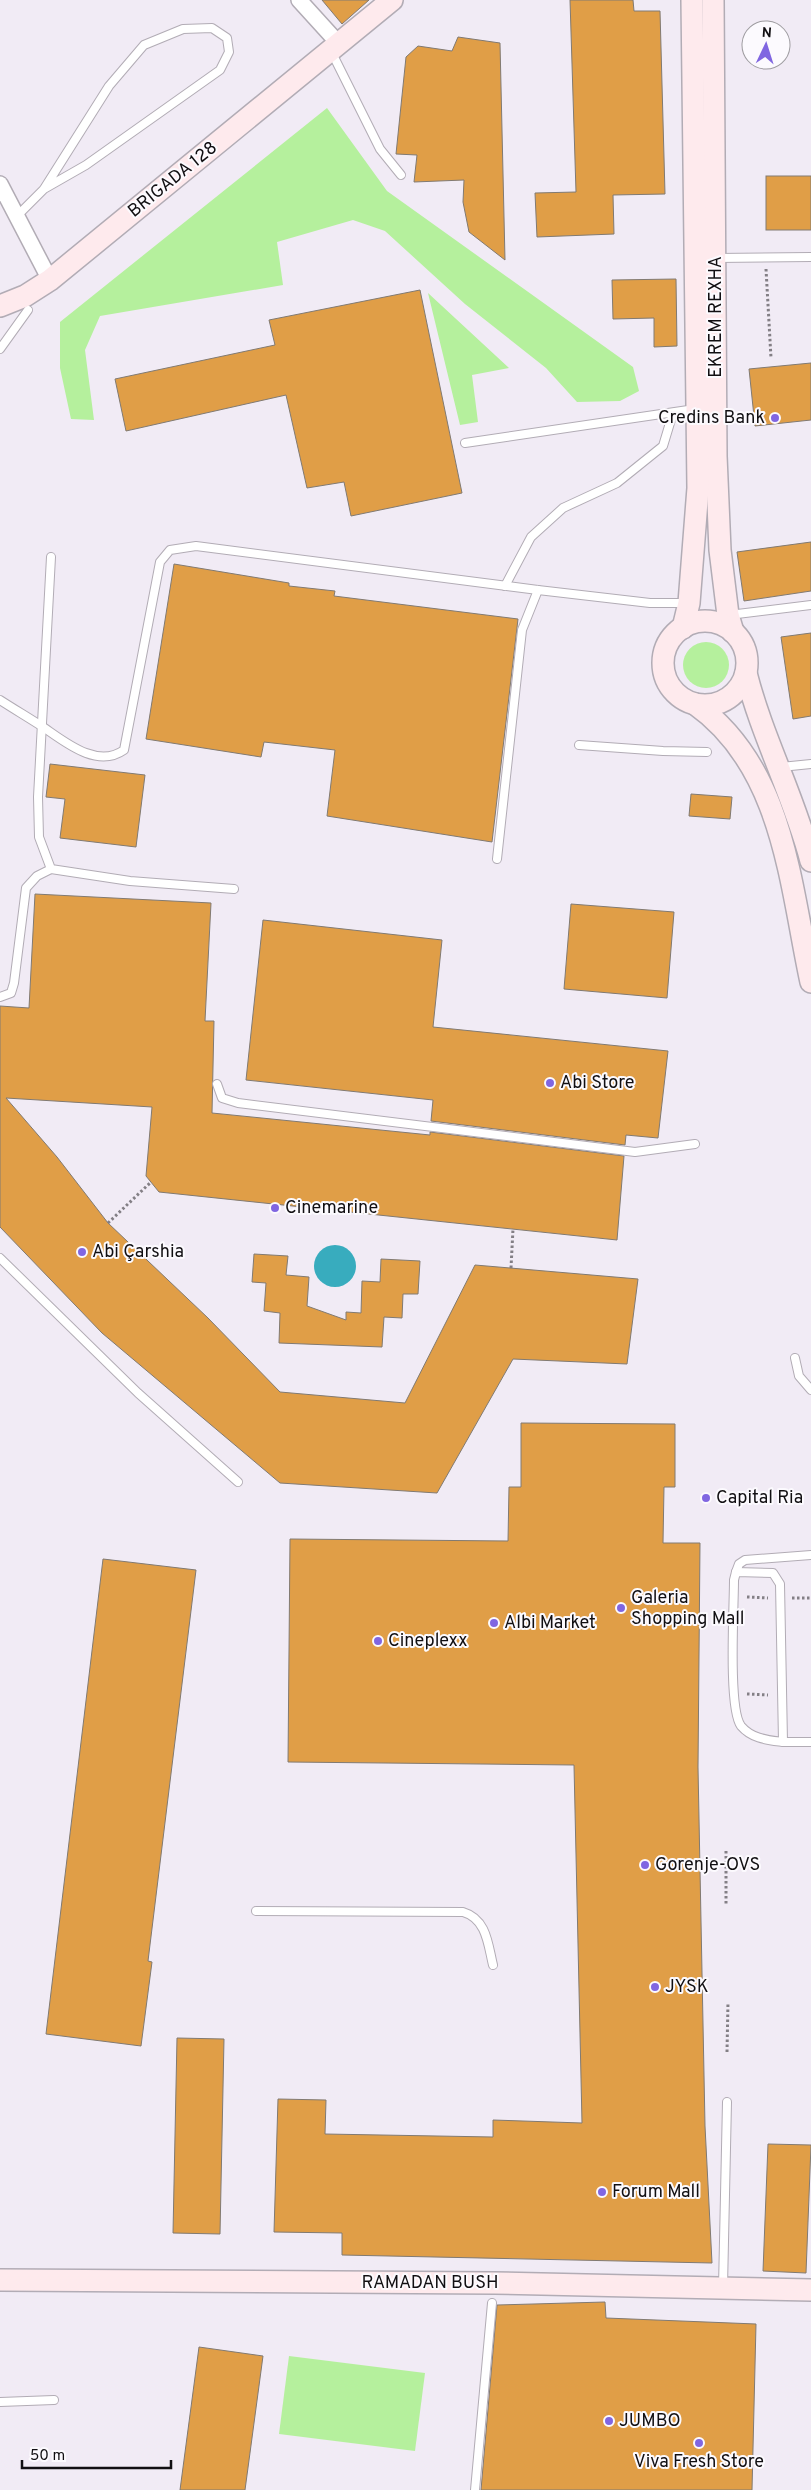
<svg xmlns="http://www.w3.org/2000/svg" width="811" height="2490" viewBox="0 0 811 2490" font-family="Overpass,sans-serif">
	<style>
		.green { fill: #b5f09d }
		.water { fill: #38acbe }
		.building { fill: #e09e47; stroke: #817a72 }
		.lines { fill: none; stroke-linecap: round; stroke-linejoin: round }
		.lane-casing { stroke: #b2acb5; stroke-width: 10 }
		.street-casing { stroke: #b2acb5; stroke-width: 18 }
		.secondary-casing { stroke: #b2acb5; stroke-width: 24 }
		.path { stroke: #837f85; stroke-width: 3; stroke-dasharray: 2.5 2.5; stroke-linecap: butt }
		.lane { stroke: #fff; stroke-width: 8 }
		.street { stroke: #fff; stroke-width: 15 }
		.secondary { stroke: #feeaed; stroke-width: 21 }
		.poi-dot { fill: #8066e1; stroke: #fcfafe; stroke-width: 2 }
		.labels { text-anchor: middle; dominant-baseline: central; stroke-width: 4; stroke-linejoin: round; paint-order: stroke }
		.street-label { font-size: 18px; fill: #110f12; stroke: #fcfafe }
		.poi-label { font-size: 18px; fill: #110f12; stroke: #fcfafe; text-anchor: start }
	</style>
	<rect width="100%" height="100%" fill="#f1ebf5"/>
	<g class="green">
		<path d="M327,108L387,191L633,367L639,391L620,401L577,402L546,368L465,304L385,231L353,220L277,242L283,285L100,316L85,350L94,420L71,419L60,368V322Z"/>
		<path d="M428,293L509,368L472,375L478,422L460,425Z"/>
		<circle cx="706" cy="665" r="23"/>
		<path d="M289,2356L425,2373L415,2451L279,2434Z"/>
	</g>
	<circle class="water" cx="335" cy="1266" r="21"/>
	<g class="building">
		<path d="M322,0H369L342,24Z"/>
		<path d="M570,0H633L634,11H660L665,194L613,195L614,234L537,237L535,193L576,192Z"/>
		<path d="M458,37L500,43L505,260L469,232L463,202L464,180L414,182L417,155L396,154L406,57L418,46L452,51Z"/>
		<rect x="766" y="176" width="45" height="54"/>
		<path d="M676,279L677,346L654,347V318L613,319L612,280Z"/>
		<path d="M420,290L462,493L351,516L344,482L307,488L286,395L126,431L115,379L275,345L269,320Z"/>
		<path d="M811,363V420L755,426L749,369Z"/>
		<path d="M811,542V591L744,601L737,552Z"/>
		<path d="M174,564L289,583V586L335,591L334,596L518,619L492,842L327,816L335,750L264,742L261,757L146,739Z"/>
		<path d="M811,633V716L793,719L781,637Z"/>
		<path d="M50,764L145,775L136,847L60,838L65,799L46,797Z"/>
		<path d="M691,794L732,797L730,819L689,816Z"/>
		<path d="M35,894L211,903L205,1021H214L212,1113L430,1135V1132L624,1156L617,1240L159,1192L146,1176L152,1107L6,1098L57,1157L108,1223L208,1318L280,1392L405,1403L475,1265L638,1279L627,1364L513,1359L437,1493L280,1483L102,1333L0,1227V1006L29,1008Z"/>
		<path d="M571,904L674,912L667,998L564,989Z"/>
		<path d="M263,920L442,940L433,1027L668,1051L658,1138L626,1135L625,1145L431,1121L433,1100L246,1080Z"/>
		<path d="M254,1254L288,1256L286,1275L309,1277L307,1306L346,1320V1312L361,1313L362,1281L380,1282L381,1259L420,1261L418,1294H403L402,1318L384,1317L382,1347L279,1343L280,1313L264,1311L266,1283L252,1282Z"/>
		<path d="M521,1423L675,1424V1487H664L663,1543H700L698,1767L705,2126L712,2263L342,2255V2233L274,2232L278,2099L326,2100L325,2134L493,2137V2120L582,2123L574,1765L288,1762L290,1539L508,1541L509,1487H521Z"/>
		<path d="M103,1559L196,1570L148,1961L152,1962L141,2046L46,2034Z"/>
		<path d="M177,2038L224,2039L220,2234L173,2233Z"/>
		<path d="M768,2144L811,2145L806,2273L763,2271Z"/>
		<path d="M605,2302L606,2318L756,2324L752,2490H481L497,2305Z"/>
		<path d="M199,2347L263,2356L245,2490H180Z"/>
	</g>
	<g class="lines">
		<defs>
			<g id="lane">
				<path d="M332,53L380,149L401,175"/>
				<path d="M18,215L44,189L109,86L144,45L183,29L212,28L227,38L229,52L220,70L86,165L44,189"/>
				<path d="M716,258L811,257"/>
				<path d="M0,349L28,310"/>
				<path d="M465,443L695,409"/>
				<path d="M51,557L38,797L39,837L51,869L130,881L234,889"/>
				<path d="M505,586L531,537L563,508L617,483L663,446L673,413"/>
				<path d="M729,615L811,605"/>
				<path d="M0,700C14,709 29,718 43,727C65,742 97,769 124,750L160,562L170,550L196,546L538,590L650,603H687"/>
				<path d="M579,745L663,751L707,752"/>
				<path d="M781,767L811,764"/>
				<path d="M497,859L522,630L538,590"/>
				<path d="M0,997L11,993L14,983L26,888L37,876L51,869"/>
				<path d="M217,1084L222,1098L238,1103L635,1152L695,1144"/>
				<path d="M0,1258L138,1393L238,1482"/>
				<path d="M795,1358L799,1376L811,1390"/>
				<path d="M736,1572L773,1573L780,1584L783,1742C768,1740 752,1739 741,1726C728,1709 734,1607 734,1580Z"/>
				<path d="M736,1572L739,1564L745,1560L811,1555"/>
				<path d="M783,1742H811"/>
				<path d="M256,1911L463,1912C487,1919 488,1945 493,1965"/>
				<path d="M723,2287L727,2102"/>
				<path d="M0,2402L54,2400"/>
				<path d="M475,2490L492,2303"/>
			</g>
			<g id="street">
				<path d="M299,0L339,44"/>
				<path d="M0,184L50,280"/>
			</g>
			<g id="secondary">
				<path d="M713,0L716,456L720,550L728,615L733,632"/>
				<path d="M0,306L25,296L50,280L392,0"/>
				<circle cx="705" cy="663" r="42"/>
				<path d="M683,628L689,603L698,488L692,0"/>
				<path d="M746,673C762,737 794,796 811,861"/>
				<path d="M695,704C784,767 790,885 811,982"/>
				<path d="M0,2280L494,2283L811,2290"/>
			</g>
		</defs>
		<use href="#lane" class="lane-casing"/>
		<use href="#street" class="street-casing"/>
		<use href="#secondary" class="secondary-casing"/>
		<g class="path">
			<path d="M766,269L771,358"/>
			<path d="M108,1223L151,1182"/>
			<path d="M511,1268L513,1229"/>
			<path d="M747,1597L768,1598"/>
			<path d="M792,1598H811"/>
			<path d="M747,1694L768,1695"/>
			<path d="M726,1851V1904"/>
			<path d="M727,2052L728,2002"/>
		</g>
		<use href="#lane" class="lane"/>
		<use href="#street" class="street"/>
		<use href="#secondary" class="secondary"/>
	</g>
	<g class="poi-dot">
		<circle cx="775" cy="418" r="5"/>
		<circle cx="550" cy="1083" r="5"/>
		<circle cx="275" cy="1208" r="5"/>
		<circle cx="82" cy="1252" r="5"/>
		<circle cx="706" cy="1498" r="5"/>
		<circle cx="621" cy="1608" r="5"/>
		<circle cx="494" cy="1623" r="5"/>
		<circle cx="378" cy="1641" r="5"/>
		<circle cx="645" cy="1865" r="5"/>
		<circle cx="655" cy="1987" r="5"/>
		<circle cx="602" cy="2192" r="5"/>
		<circle cx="609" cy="2421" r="5"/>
		<circle cx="699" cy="2443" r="5"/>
	</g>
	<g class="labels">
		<g class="street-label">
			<text transform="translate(173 180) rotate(-39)">BRIGADA 128</text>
			<text transform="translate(716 317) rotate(-90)">EKREM REXHA</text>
			<text x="430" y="2283">RAMADAN BUSH</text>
		</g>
		<g class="poi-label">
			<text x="765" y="418" text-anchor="end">Credins Bank</text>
			<text x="560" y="1083">Abi Store</text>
			<text x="285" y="1208">Cinemarine</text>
			<text x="92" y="1252">Abi Çarshia</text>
			<text x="716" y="1498">Capital Ria</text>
			<text x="631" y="1598">Galeria<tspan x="631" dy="21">Shopping Mall</tspan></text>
			<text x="504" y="1623">Albi Market</text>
			<text x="388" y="1641">Cineplexx</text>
			<text x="655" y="1865">Gorenje-OVS</text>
			<text x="665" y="1987">JYSK</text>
			<text x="612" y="2192">Forum Mall</text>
			<text x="619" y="2421">JUMBO</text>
			<text x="699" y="2462" text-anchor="middle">Viva Fresh Store</text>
		</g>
	</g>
	<g transform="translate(766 45) rotate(4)"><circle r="24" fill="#fcfafe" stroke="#9e9ca0"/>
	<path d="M0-4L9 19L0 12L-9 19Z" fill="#8066e1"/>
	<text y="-8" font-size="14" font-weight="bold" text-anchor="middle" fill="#110f12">N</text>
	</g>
	<path d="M22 2460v8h149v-8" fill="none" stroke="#110f12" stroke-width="2.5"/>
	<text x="30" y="2460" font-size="15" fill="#110f12" stroke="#fcfafe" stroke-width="4" paint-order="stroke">50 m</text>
</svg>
